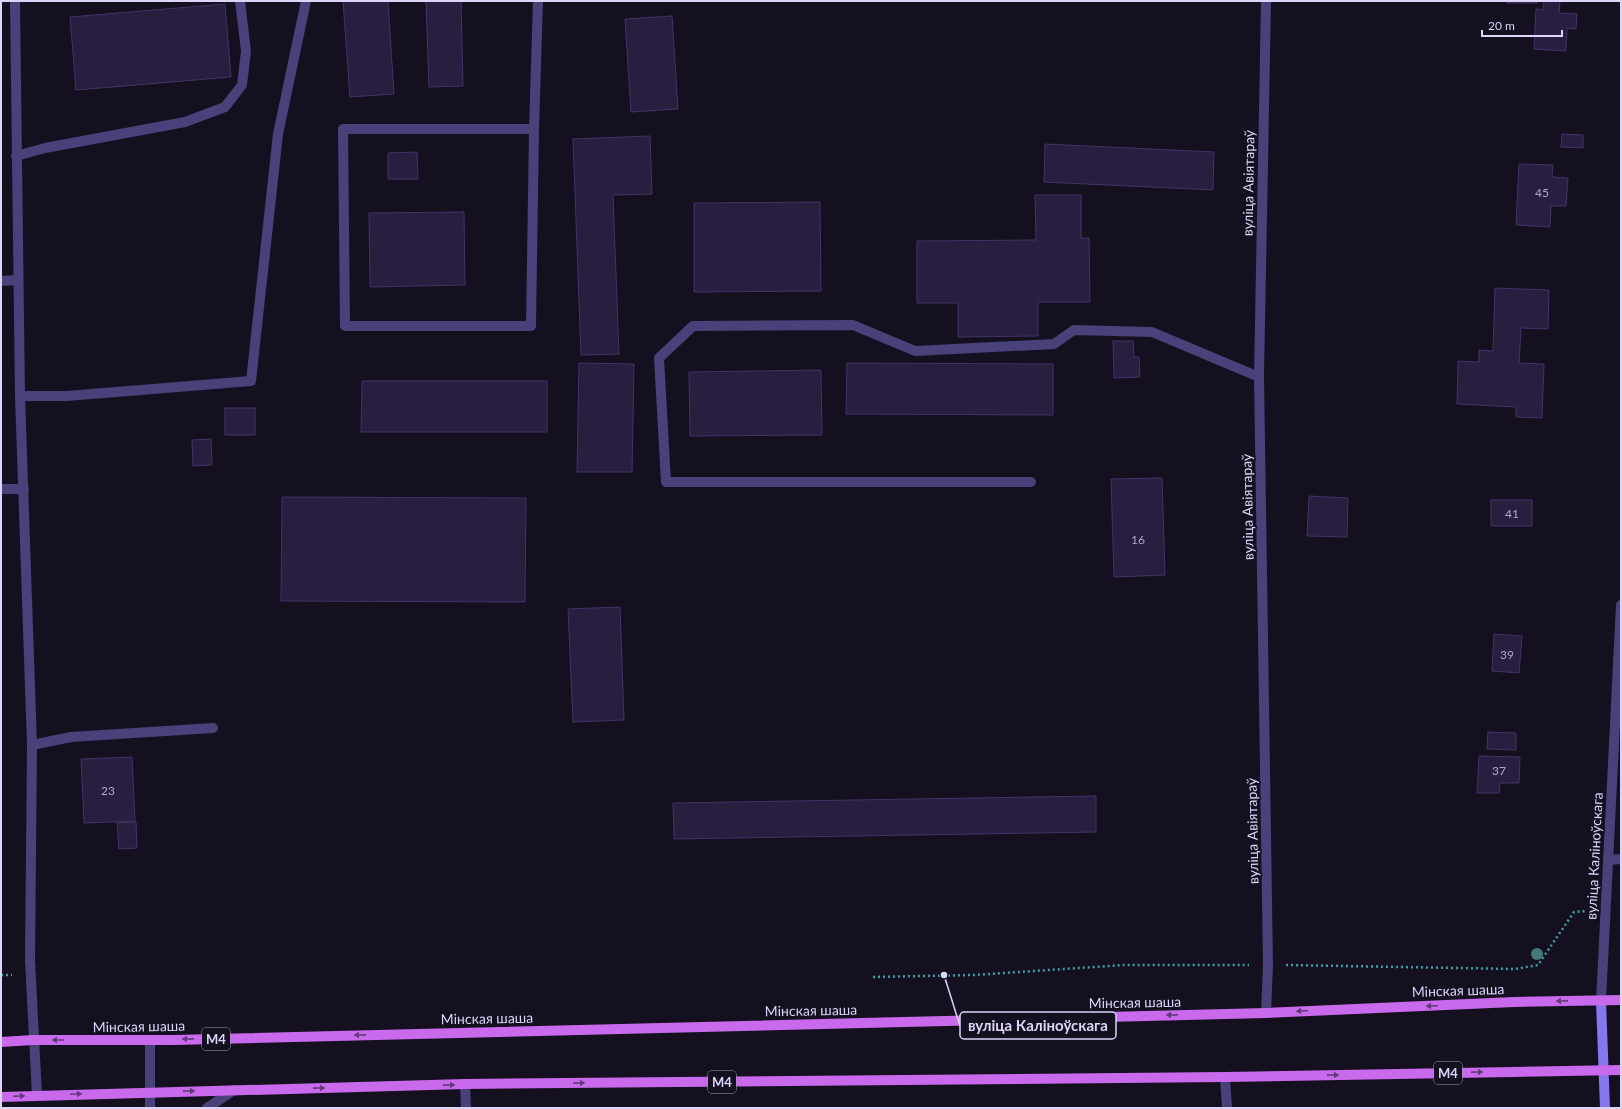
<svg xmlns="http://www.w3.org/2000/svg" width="1622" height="1109" viewBox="0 0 1622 1109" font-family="Lato,sans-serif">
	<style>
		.building { fill: #281e3f; stroke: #433368 }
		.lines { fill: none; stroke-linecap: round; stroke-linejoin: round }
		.path { stroke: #3da0a5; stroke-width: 2.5; stroke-dasharray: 2 3; stroke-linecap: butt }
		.lane { stroke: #494179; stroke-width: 10 }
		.street { stroke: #494179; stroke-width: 10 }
		.secondary { stroke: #8777ee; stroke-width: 10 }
		.primary { stroke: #c969ec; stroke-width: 10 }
		.tree { fill: #437a79 }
		.oneway { fill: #65387c }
		.labels { text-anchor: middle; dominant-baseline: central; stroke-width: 3.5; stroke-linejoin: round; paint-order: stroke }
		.number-label { font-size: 12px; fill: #b0a6cb }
		.shield { fill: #141020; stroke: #a199b9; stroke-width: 1 }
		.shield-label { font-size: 13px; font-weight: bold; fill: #ddd4fa }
		.street-label { font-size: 14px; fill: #ddd4fa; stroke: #141020 }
		.leader { fill: none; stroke: #ddd4fa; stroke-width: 1.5 }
		.callout-dot { fill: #ddd4fa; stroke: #141020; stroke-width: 1.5 }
		.callout { fill: #141020; stroke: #ddd4fa; stroke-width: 1.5 }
		.callout-label { font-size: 15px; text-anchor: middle; font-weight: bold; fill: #ddd4fa }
	</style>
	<rect width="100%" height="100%" fill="#141020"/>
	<g class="building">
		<path d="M343,1H388L394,94L350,97Z"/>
		<path d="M426,1H461L463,86L429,87Z"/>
		<rect x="1507" y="1" width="30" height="2"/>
		<path d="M1544,1H1560L1559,13L1577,14L1576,29L1567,28L1566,51L1534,49L1536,9L1543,10Z"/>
		<path d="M225,4L231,77L76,90L70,17Z"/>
		<path d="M672,16L678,109L631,112L625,19Z"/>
		<path d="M1562,134L1583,135V148L1561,147Z"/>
		<path d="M650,136L652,194L613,195L619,354L581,355L573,139Z"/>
		<path d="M1045,144L1214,152L1213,190L1044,182Z"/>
		<path d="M417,152L418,179H388V153Z"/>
		<path d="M1519,164L1553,165L1552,177L1568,178L1566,206H1551L1550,227L1516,225Z"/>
		<path d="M1035,195H1081V238H1089L1090,302H1038V336L958,337V303H917V241L1036,240Z"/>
		<path d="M820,202L821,291L694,292V203Z"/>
		<path d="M464,212L465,285L370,287L369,213Z"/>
		<path d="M1495,288L1549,290L1548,329L1521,328L1519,363L1544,364L1542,418L1516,417V407L1457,404L1458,361L1479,362V350L1493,351Z"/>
		<path d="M1113,341H1133L1134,357H1139L1140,377L1114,378Z"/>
		<path d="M579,363L634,364L632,472H577Z"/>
		<path d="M847,363L1053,364V415L846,414Z"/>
		<path d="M821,370L822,435L690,436L689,372Z"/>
		<path d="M362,381H547V432H361Z"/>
		<rect x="225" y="408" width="30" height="27"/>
		<path d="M211,439L212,465L193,466L192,440Z"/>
		<path d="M1162,478L1165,575L1114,577L1111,479Z"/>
		<path d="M1309,496L1348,498L1347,537L1307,536Z"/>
		<path d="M282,497L526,498L525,602L281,601Z"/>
		<rect x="1491" y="500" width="41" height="26"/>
		<path d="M620,607L624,720L573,722L568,609Z"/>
		<path d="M1494,634L1522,636L1519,673L1492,671Z"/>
		<path d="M1488,732L1516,733V750L1487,749Z"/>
		<path d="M1479,756L1520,757L1519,783H1500L1499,793H1477Z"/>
		<path d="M132,757L135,821L84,823L81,759Z"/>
		<path d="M1096,796V832L674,839L673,803Z"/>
		<path d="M136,822L137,848L119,849L117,823Z"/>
	</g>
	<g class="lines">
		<g class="path">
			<path d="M1286,965L1515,969L1538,965L1574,912L1587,911"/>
			<path d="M1,975H12"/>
			<path d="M873,977L974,975L1124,965H1249"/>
		</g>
		<g class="lane">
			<path d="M15,1L20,396L32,745L30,960L37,1095"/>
			<path d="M534,129H343L345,326H531L534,129L538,1"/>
			<path d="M16,156L45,148L185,122L225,107L242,85L246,51L240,1"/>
			<path d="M1,281L18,280"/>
			<path d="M20,396H67L251,381L278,134L306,1"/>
			<path d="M1031,482H666L659,358L693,326L853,325L915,351L1054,344L1074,330L1152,332L1259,377"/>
			<path d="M1,489H24"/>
			<path d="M32,745L71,737L213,728"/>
			<path d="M150,1040V1108"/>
			<path d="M1225,1077L1227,1108"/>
			<path d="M465,1084L466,1108"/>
			<path d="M207,1108L234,1090"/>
		</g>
		<g class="street">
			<path d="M1608,860L1621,859"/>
			<path d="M1601,1001L1621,605"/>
			<path d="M1266,1013L1268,965L1259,377L1266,1"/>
		</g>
		<path class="secondary" d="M1601,1001L1605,1108"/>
		<g class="primary">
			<path d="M1,1042L33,1040H174L1266,1013L1514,1002L1621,1000"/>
			<path d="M1,1097L465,1084L1225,1077L1621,1070"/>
		</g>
	</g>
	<circle class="tree" cx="1537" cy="954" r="6"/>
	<defs><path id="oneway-solid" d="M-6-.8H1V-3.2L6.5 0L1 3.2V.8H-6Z"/></defs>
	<g class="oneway">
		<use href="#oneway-solid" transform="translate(1562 1001) rotate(179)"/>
		<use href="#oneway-solid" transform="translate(1432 1006) rotate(178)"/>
		<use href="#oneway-solid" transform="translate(1302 1011) rotate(178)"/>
		<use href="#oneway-solid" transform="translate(1172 1015) rotate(179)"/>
		<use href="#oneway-solid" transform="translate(360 1035) rotate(179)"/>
		<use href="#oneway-solid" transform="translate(188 1039) rotate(179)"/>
		<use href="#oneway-solid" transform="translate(58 1040) rotate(180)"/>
		<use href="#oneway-solid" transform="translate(1477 1072) rotate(-1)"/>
		<use href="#oneway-solid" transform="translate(1333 1075) rotate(-1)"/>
		<use href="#oneway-solid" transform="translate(579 1083) rotate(-1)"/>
		<use href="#oneway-solid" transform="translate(449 1085) rotate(-1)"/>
		<use href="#oneway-solid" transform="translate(319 1088) rotate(-1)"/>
		<use href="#oneway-solid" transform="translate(189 1091) rotate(-1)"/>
		<use href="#oneway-solid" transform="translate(76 1094) rotate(-2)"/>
		<use href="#oneway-solid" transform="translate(19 1096) rotate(-3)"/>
	</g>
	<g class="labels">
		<g class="number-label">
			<text x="1542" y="192">45</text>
			<text x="1512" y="513">41</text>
			<text x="1138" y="539">16</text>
			<text x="1507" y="654">39</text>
			<text x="1499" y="770">37</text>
			<text x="108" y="790">23</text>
		</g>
		<g class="shield">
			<rect x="202" y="1028" width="28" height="22" rx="3"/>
			<rect x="1434" y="1062" width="28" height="22" rx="3"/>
			<rect x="708" y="1071" width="28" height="22" rx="3"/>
		</g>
		<g class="shield-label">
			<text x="216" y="1039">М4</text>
			<text x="1448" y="1073">М4</text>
			<text x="722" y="1082">М4</text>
		</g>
		<g class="street-label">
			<text transform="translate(1248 183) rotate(-89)">вуліца Авіятараў</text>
			<text transform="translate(1247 507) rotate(-91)">вуліца Авіятараў</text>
			<text transform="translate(1252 831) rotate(-91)">вуліца Авіятараў</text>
			<text transform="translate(1594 856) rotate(-87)">вуліца Каліноўскага</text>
			<text transform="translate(1458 990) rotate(-2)">Мінская шаша</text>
			<text transform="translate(1135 1002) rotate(-1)">Мінская шаша</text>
			<text transform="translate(811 1010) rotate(-1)">Мінская шаша</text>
			<text transform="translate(487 1018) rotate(-1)">Мінская шаша</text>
			<text transform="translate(139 1026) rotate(-1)">Мінская шаша</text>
		</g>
	</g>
	<path class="leader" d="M944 975L960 1026"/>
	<circle class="callout-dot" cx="944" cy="975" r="4"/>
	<rect class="callout" x="960" y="1012" width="156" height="27" rx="4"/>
	<g class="callout-label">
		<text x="1038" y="1031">вуліца Каліноўскага</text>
	</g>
	<rect width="1622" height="1109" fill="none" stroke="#ddd4fa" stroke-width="4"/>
	<path d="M1482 30v6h80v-6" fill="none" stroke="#ddd4fa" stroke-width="2"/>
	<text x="1488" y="30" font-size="12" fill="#ddd4fa" stroke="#141020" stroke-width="3" paint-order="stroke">20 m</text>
</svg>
